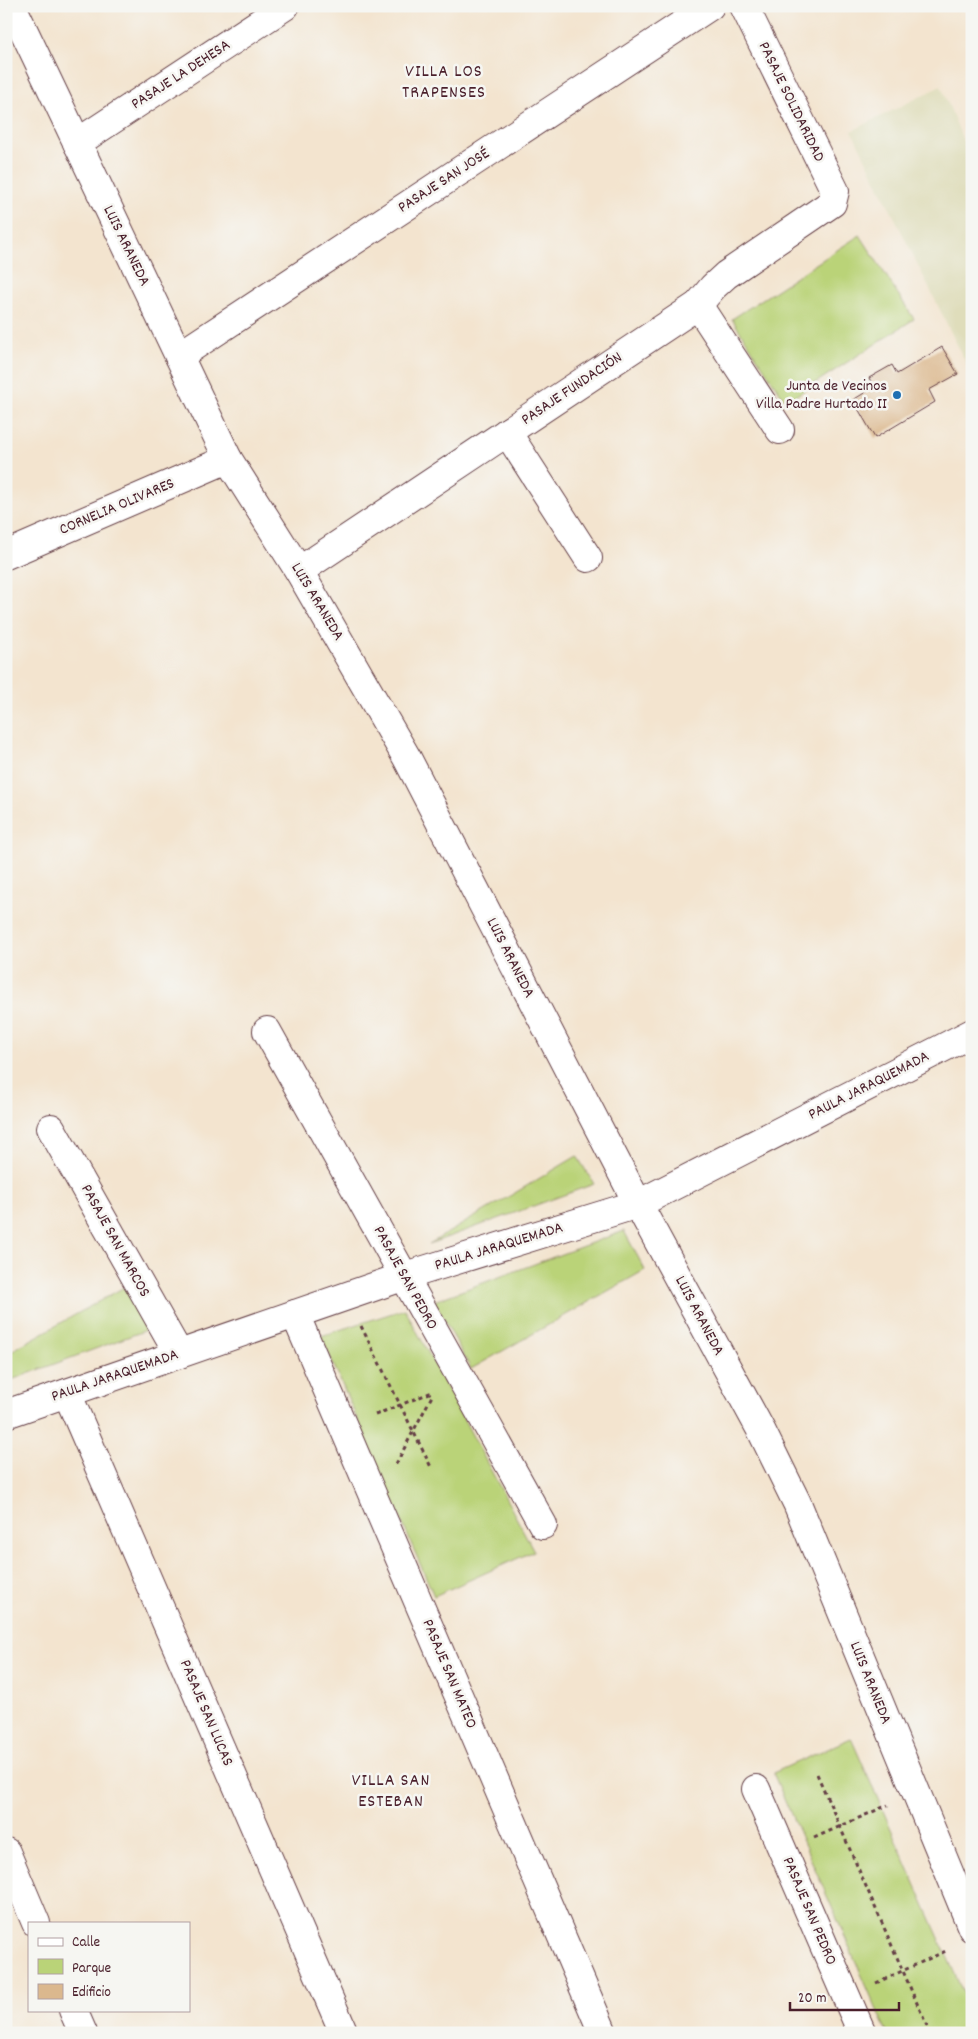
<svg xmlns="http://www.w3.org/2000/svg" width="978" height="2039" viewBox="0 0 978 2039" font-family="Dekko,sans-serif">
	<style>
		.built { fill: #dfddbb }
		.green { fill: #bad378; stroke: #827952 }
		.building { fill: #dbb88e }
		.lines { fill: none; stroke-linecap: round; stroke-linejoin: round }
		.street-casing { stroke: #633d44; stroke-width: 30 }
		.path { stroke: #633d44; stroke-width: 3; stroke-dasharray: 4 4; stroke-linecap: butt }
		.street { stroke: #fff; stroke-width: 28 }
		.poi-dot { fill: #1f6fb2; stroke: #f6f6f2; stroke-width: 2 }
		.labels { text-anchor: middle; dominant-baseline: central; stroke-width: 5; stroke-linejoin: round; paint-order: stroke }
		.street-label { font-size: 16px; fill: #4a1f2b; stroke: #f6f6f2 }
		.poi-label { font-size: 16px; fill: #4a1f2b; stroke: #f6f6f2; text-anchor: end }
		.neighbourhood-label { font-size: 18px; letter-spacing: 1px; fill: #4a1f2b; stroke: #f6f6f2 }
	</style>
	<rect width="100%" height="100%" fill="#f6f6f2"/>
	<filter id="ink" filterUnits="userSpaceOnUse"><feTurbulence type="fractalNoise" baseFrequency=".02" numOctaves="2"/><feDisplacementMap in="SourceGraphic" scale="10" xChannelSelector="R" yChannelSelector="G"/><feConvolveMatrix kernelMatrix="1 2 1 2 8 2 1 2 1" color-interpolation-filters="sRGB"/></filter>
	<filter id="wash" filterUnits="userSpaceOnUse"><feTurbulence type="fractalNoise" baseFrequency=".0096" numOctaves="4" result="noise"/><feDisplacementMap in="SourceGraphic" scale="20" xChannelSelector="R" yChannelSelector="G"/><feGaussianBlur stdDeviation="1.12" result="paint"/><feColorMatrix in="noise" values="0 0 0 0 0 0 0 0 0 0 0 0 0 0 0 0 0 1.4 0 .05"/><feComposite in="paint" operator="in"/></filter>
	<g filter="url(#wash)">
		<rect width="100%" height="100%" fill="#f3e4cf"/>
		<path class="built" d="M941,86L972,163V375L852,131Z"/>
		<g class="green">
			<path d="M860,235L914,319L786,402L732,319Z"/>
			<path d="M577,1156L594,1184L429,1244Z"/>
			<path d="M624,1231L645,1270L471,1369L434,1301Z"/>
			<path d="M126,1286L149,1329L6,1382V1354Z"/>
			<path d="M405,1309L534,1551L434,1596L321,1336Z"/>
			<path d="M851,1738L972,2013L968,2033H887L773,1773Z"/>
		</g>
		<g id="blocks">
			<path class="building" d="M942,347L958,374L929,390L935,402L875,438L853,400L874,387L869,378L892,365L897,374Z"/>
		</g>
	</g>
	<g filter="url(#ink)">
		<use href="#blocks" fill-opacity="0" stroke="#633d44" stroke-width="1"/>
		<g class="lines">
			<defs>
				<g id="street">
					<path d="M12,6L228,459L299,571L407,758L638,1204L762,1432L797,1503L972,1928"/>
					<path d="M77,143L285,6"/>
					<path d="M698,305L780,430"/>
					<path d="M179,356L710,6"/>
					<path d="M507,432L588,558"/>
					<path d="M6,555L228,459"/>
					<path d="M299,571L698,305L713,287L726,275L832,203L835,191L744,6"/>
					<path d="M267,1031L543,1525"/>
					<path d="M51,1128L179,1354"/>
					<path d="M295,1314L603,2033"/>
					<path d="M67,1393L344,2033"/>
					<path d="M6,1414L405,1276L638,1204L972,1033"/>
					<path d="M756,1789L862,2033"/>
					<path d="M6,1852L36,1923"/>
					<path d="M73,2010L83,2033"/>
				</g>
			</defs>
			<use href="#street" class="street-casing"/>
			<g class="path">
				<path d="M361,1326L431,1467"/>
				<path d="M375,1415L432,1392"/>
				<path d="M396,1464L433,1394"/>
				<path d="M817,1774L930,2033"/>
				<path d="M814,1838L888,1805"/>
				<path d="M876,1983L948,1950"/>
			</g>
			<use href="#street" class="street"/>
		</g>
	</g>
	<circle class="poi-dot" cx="897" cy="395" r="5"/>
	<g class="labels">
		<g class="street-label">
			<text transform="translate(181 75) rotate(-33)">PASAJE LA DEHESA</text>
			<text transform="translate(791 102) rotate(64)">PASAJE SOLIDARIDAD</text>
			<text transform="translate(444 181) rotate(-33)">PASAJE SAN JOSÉ</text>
			<text transform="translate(126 246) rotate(64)">LUIS ARANEDA</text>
			<text transform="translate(572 389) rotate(-34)">PASAJE FUNDACIÓN</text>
			<text transform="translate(117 507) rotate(-23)">CORNELIA OLIVARES</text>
			<text transform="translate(317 602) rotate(59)">LUIS ARANEDA</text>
			<text transform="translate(510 958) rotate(63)">LUIS ARANEDA</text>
			<text transform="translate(869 1086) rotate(-27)">PAULA JARAQUEMADA</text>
			<text transform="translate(115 1241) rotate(61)">PASAJE SAN MARCOS</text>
			<text transform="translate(499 1247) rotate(-17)">PAULA JARAQUEMADA</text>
			<text transform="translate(405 1278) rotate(61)">PASAJE SAN PEDRO</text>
			<text transform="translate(699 1316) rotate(62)">LUIS ARANEDA</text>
			<text transform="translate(115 1376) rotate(-19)">PAULA JARAQUEMADA</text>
			<text transform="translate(449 1674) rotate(67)">PASAJE SAN MATEO</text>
			<text transform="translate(870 1683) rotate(68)">LUIS ARANEDA</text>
			<text transform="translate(206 1713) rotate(67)">PASAJE SAN LUCAS</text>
			<text transform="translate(809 1911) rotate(67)">PASAJE SAN PEDRO</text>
		</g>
		<g class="poi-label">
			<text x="887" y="386">Junta de Vecinos<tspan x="887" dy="18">Villa Padre Hurtado II</tspan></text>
		</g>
		<g class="neighbourhood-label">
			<text x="444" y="72">VILLA LOS<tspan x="444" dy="21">TRAPENSES</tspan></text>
			<text x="391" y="1781">VILLA SAN<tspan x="391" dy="21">ESTEBAN</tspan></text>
		</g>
	</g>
	<rect width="978" height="2039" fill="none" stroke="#f6f6f2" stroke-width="25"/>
	<rect x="28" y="1922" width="162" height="90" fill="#f6f6f2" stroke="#b1a0a2"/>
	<rect x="38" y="1938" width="25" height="8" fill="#ffffff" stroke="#b1a0a2"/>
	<text x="72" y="1946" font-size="15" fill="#4a1f2b">Calle</text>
	<rect x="38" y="1959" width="25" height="15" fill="#bad378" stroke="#b1a0a2"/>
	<text x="72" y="1972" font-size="15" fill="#4a1f2b">Parque</text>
	<rect x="38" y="1984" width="25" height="15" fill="#dbb88e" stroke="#b1a0a2"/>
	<text x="72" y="1996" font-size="15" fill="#4a1f2b">Edificio</text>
	<path d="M790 2002v8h109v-8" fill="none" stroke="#4a1f2b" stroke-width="2.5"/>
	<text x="798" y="2002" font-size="15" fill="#4a1f2b" stroke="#f6f6f2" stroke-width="4" paint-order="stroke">20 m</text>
</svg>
